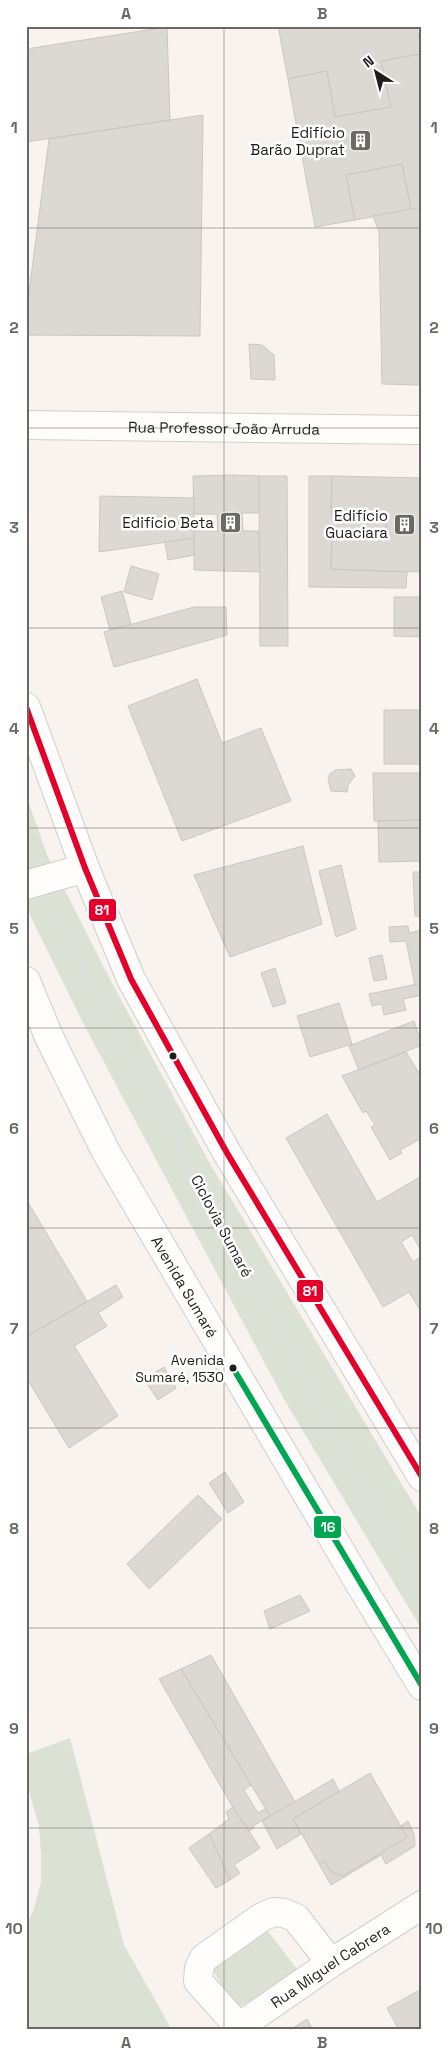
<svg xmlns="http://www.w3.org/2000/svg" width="448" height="2056" viewBox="0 0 448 2056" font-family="'Space Grotesk',sans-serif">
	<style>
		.green { fill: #dbe1d4 }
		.building { fill: #dcd8d4; stroke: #cac6c2 }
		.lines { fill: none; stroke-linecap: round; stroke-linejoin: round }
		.minor-casing { stroke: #d2ceca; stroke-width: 30 }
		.major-casing { stroke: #d2ceca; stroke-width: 30 }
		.path { stroke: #dfdedc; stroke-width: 3; stroke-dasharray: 5 2.5; stroke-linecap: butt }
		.minor { stroke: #fefdfc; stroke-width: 28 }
		.major { stroke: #fefdfc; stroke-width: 28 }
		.bus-1-casing { stroke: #fff; stroke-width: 10 }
		.bus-2-casing { stroke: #fff; stroke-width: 10 }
		.bus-1 { stroke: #e4002b; stroke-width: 6 }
		.bus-2 { stroke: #00a651; stroke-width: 6 }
		.grid { fill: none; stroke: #6c6864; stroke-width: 1; stroke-opacity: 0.55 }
		.bus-dot { fill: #201d19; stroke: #fff; stroke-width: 2 }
		.labels { text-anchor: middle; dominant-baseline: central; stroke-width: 5; stroke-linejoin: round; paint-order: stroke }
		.bus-label { font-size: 14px; fill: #201d19; stroke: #fff; text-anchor: end }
		.poi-label { font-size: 15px; fill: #201d19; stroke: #fff; text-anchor: end }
		.street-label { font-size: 15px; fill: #201d19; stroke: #fff }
		.line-badge { stroke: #fff; stroke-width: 2 }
		.badge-label { font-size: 14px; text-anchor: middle; font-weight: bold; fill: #fff }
		.neatline { fill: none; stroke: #6c6864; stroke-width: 2 }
		.grid-label { font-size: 16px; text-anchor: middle; font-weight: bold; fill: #6c6864 }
	</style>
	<rect width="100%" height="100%" fill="#f8f3ee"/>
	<g class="green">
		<path d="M26,795L47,855L113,985L209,1162L422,1518V1630L285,1401L83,1023L26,907Z"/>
		<path d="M70,1738L124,1945L172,2030H26V1925L34,1909L41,1882V1855L39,1826L26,1781V1754Z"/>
		<path d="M261,1922L303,1977L236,2008L206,1959Z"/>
	</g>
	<g class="building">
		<path d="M278,26H417L421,54L381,61L391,107L335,117L327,71L288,79Z"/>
		<path d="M167,27L170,120L26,142V49Z"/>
		<path d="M421,54L422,207L411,210L402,164L346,175L355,220L315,227L288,79L327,71L335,117L391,107L381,61Z"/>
		<path d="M203,115L200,336L26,335V315L49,139Z"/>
		<path d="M402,164L411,210L355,220L346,175Z"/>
		<path d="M422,207V385L382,384L379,232L373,216Z"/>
		<path d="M249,344L262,345L274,355L275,380L251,379Z"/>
		<path d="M234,475L259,476L260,513H242L243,531H259L260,572L194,570V531H218L217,514H194L193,476Z"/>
		<path d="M259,476H287L288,646H260Z"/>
		<path d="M309,476H332L331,515L386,516V533L332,532L331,569L407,572L406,588L309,587Z"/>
		<path d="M332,476L422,478V572L331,569L332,532L386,533V516L331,515Z"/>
		<path d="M100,496L194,498V538L99,552Z"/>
		<path d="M194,538V555L168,560L165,542Z"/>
		<path d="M131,566L159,574L152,600L124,592Z"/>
		<path d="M122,591L131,624L110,630L101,597Z"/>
		<path d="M394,597H422V637L394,636Z"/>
		<path d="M194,607H226L227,635L114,667L104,632Z"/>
		<path d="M197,679L222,743L261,728L291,801L182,841L128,706Z"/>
		<rect x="384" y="710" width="38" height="54"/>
		<path d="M351,769L355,776L348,785L347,792L331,791L328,778L330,774L335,770Z"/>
		<path d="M373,773H422V820L374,821Z"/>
		<path d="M422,820V861L379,862L378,821Z"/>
		<path d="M303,846L322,924L230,957L194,875Z"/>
		<path d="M341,865L356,929L336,937L319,871Z"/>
		<path d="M413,872H422V916H415Z"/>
		<path d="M408,926L409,933L422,930V983L415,985L406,941L390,942L389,927Z"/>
		<path d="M382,955L387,979L374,981L369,958Z"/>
		<path d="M275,968L286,1003L273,1007L261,973Z"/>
		<path d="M422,983V995L403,999L406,1010L384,1015L382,1004L372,1006L369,994Z"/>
		<path d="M339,1003L352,1044L310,1057L297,1016Z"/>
		<path d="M414,1021L422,1045L359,1070L349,1046Z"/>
		<path d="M406,1052L422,1078V1138L400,1150L402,1153L390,1160L371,1127L375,1125L366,1111L363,1113L342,1076Z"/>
		<path d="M327,1114L377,1202L422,1176V1252L412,1235L401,1242L413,1262L422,1256V1313L409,1292L383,1307L286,1138Z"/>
		<path d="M26,1199L87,1301L26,1337Z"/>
		<path d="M116,1285L123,1297L98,1313L107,1326L74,1346L118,1416L69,1448L26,1377V1337Z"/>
		<path d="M164,1367L176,1388L158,1400L144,1379Z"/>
		<path d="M225,1472L244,1502L228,1513L209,1483Z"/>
		<path d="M198,1495L222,1519L149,1589L127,1564Z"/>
		<path d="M300,1595L310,1611L270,1629L264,1611Z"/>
		<path d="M211,1655L295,1802L270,1816L181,1669Z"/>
		<path d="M181,1669L251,1785L244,1790L258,1813L265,1809L270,1816L253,1826L254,1828L249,1831L232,1806L159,1679Z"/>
		<path d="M370,1773L407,1837L343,1876L338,1875L330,1870L324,1861L319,1864L293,1819Z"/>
		<path d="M333,1779L339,1791L293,1819L301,1834L277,1849L262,1821Z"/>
		<path d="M233,1807L260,1848L234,1865L240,1873L230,1880L209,1834L229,1819L226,1812Z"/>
		<path d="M408,1821L414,1834L415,1846L386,1864L381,1855L331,1885L319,1864L324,1861L332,1873L343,1876L407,1837L401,1826Z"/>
		<path d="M209,1834L230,1880L216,1888L189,1848Z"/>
		<path d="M422,1989V2030H399L387,2008Z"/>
		<path d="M307,2019L313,2030H290Z"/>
	</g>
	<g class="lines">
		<defs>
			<g id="minor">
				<path id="s1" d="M26,425L422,430"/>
				<path d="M26,885L85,868"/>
				<path id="s2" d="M331,1963L296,1918L284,1913L274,1912L262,1917L204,1958L199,1968L198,1981L239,2027L331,1963L422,1905"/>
			</g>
			<g id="major">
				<path d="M26,707L85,868L131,979L227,1153L422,1477"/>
				<path id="s3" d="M26,981L49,1037L106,1152L361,1586L422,1686"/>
			</g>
		</defs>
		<use href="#minor" class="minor-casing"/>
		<use href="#major" class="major-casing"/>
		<path class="path" d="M52,911L422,1597"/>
		<use href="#minor" class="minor"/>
		<use href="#major" class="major"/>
		<defs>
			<path id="bus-1" d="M26,707L85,868L131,979L227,1153L422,1477"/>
			<path id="bus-2" d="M233,1368L422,1686"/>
		</defs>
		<use href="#bus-1" class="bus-1-casing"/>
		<use href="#bus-2" class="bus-2-casing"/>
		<use href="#bus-1" class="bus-1"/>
		<use href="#bus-2" class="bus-2"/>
	</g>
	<path class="grid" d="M224,26V2030M26,228H422M26,428H422M26,628H422M26,828H422M26,1028H422M26,1228H422M26,1428H422M26,1628H422M26,1828H422"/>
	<defs>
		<symbol id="building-square" viewBox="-11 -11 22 22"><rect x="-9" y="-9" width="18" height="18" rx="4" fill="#6c6864" stroke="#fff"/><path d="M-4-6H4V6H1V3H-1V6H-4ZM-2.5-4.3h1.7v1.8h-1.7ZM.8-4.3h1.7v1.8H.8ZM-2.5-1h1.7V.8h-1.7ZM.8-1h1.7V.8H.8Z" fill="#fff"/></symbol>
	</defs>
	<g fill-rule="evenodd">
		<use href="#building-square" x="348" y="128" width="25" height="25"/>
		<use href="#building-square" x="218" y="510" width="25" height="25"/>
		<use href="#building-square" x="392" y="512" width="25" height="25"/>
	</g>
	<g class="bus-dot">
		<circle cx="173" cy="1056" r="4.5"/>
		<circle cx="233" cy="1368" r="4.5"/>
	</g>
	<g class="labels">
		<g class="bus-label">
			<text x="224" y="1360">Avenida<tspan x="224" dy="17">Sumaré, 1530</tspan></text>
		</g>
		<g class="poi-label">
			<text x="345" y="132">Edifício<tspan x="345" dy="17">Barão Duprat</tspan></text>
			<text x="388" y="515">Edifício<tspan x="388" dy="17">Guaciara</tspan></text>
			<text x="214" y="522">Edifício Beta</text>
		</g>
		<g class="street-label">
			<text stroke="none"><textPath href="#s1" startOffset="198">Rua Professor João Arruda</textPath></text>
			<text transform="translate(222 1226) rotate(62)">Ciclovia Sumaré</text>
			<text stroke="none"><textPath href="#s3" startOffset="345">Avenida Sumaré</textPath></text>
			<text stroke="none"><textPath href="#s2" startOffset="360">Rua Miguel Cabrera</textPath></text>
		</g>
	</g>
	<g class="line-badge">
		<rect x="88" y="898" width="29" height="24" rx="5" fill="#e4002b"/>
		<rect x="296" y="1279" width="28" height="24" rx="5" fill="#e4002b"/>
		<rect x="313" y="1515" width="29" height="24" rx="5" fill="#00a651"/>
	</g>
	<g class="badge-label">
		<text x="102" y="915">81</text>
		<text x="310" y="1296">81</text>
		<text x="328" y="1532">16</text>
	</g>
	<rect width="448" height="2056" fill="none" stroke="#ffffff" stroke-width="55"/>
	<g transform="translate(376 72) rotate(324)" stroke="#ffffff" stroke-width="4" paint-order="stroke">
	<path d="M0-4L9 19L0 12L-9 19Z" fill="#201d19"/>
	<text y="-8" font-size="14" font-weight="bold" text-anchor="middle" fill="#201d19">N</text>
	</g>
	<rect x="28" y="28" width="392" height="2000" class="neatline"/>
	<g class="grid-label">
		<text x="126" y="19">A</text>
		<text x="322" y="19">B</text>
		<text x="14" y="133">1</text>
		<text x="434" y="133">1</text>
		<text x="14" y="333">2</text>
		<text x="434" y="333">2</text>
		<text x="14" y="533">3</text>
		<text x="434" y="533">3</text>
		<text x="14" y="734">4</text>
		<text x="434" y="734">4</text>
		<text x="14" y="934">5</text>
		<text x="434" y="934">5</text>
		<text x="14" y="1134">6</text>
		<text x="434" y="1134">6</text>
		<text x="14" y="1334">7</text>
		<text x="434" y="1334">7</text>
		<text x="14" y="1534">8</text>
		<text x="434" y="1534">8</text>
		<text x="14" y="1734">9</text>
		<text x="434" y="1734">9</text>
		<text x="14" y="1934">10</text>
		<text x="434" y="1934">10</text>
		<text x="126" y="2048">A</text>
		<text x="322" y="2048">B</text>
	</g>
</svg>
